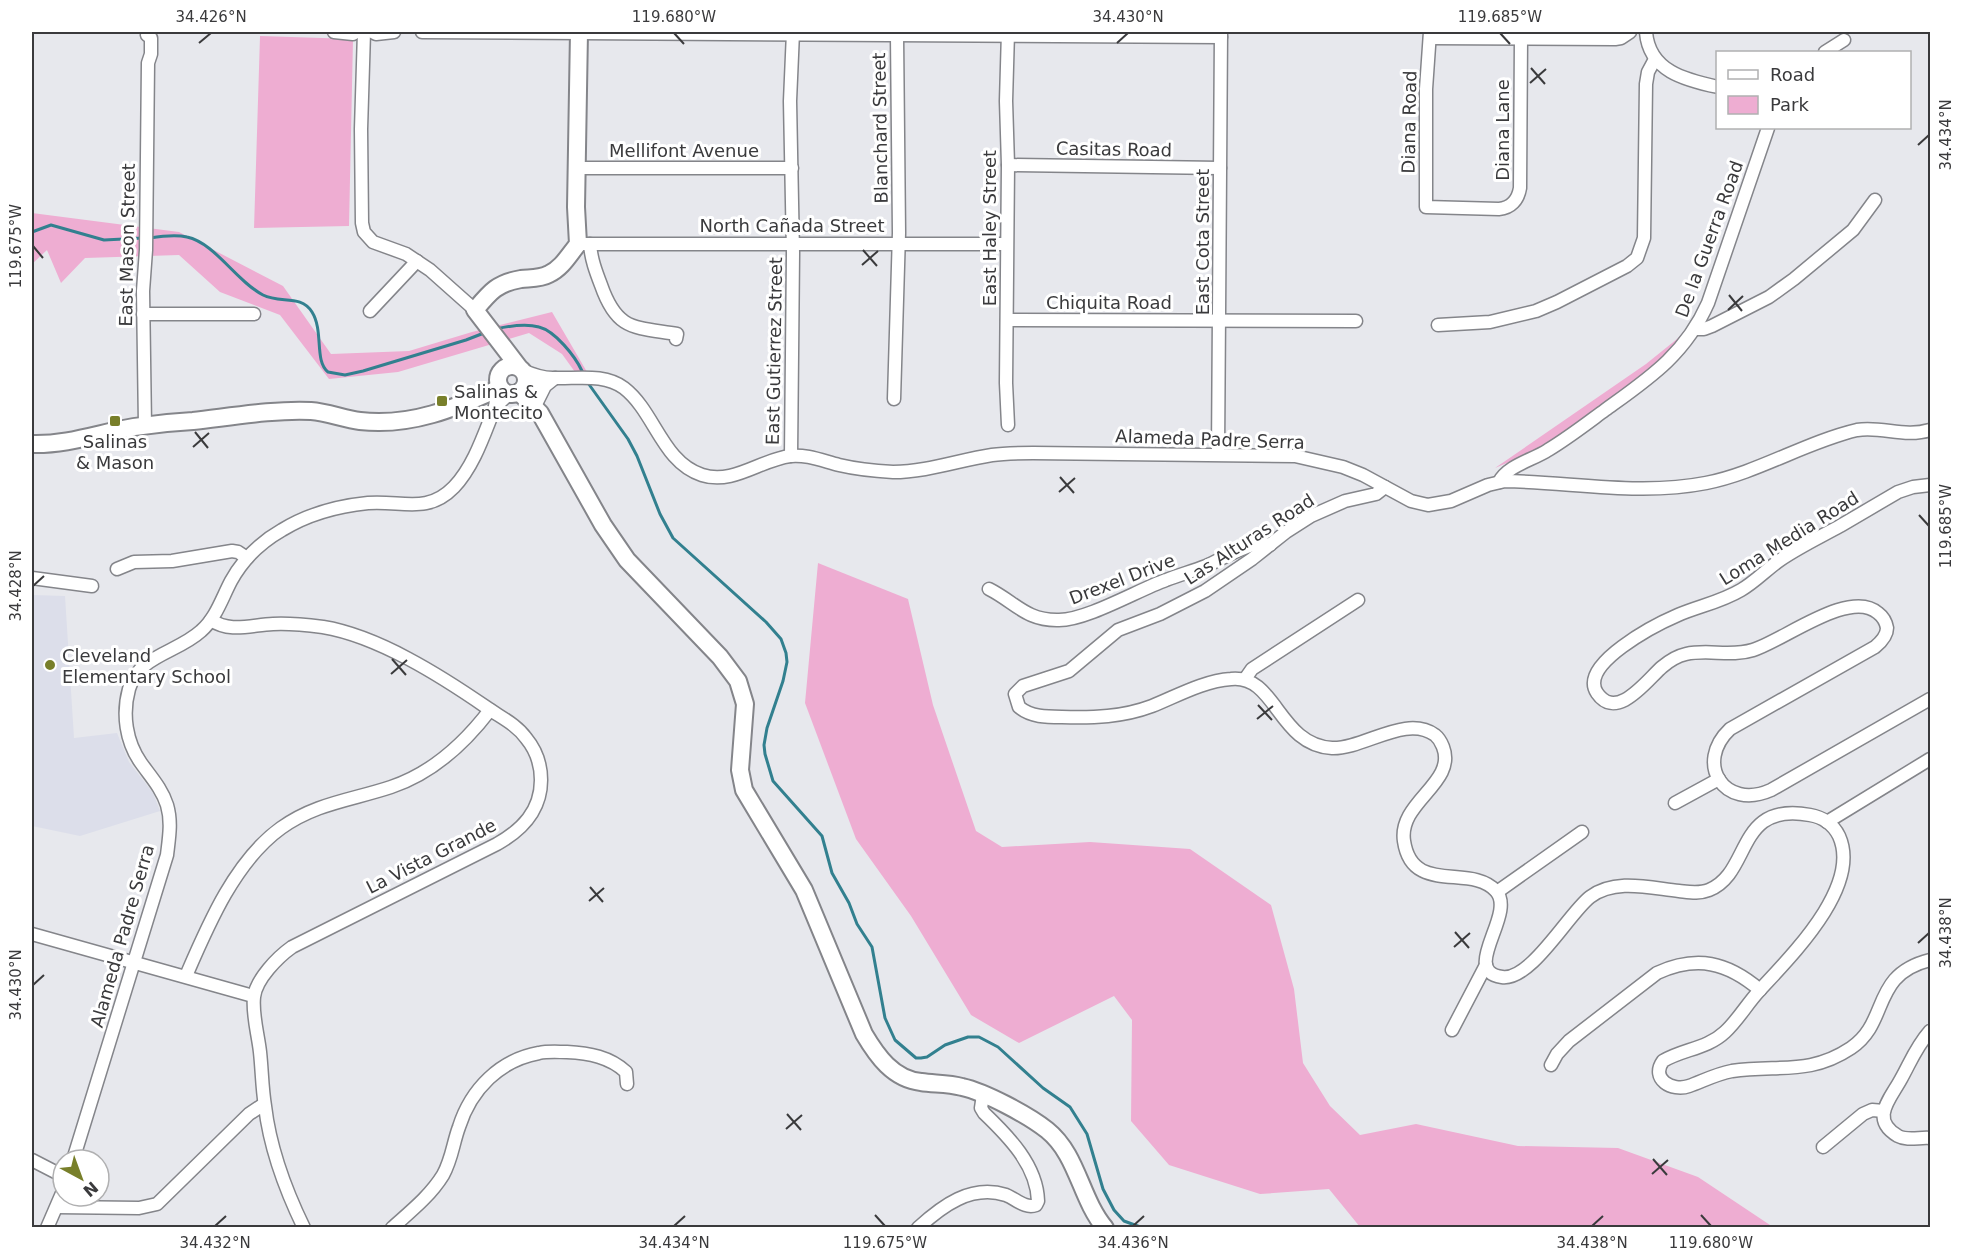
<svg xmlns="http://www.w3.org/2000/svg" width="1962" height="1259" viewBox="0 0 1962 1259" font-family="'DejaVu Sans',sans-serif">
	<style>
		.built { fill: #dcdeea }
		.green { fill: #eeadd2 }
		.lines { fill: none; stroke-linecap: round; stroke-linejoin: round }
		.stream { stroke: #32808f; stroke-width: 3 }
		.minor-casing { stroke: #84858a; stroke-width: 15 }
		.major-casing { stroke: #84858a; stroke-width: 20 }
		.minor { stroke: #fff; stroke-width: 12 }
		.major { stroke: #fff; stroke-width: 16 }
		.ticks { fill: none; stroke: #3a3a3c; stroke-width: 2 }
		.poi-dot { fill: #787f2a; stroke: #fff; stroke-width: 2 }
		.labels { text-anchor: middle; dominant-baseline: central; stroke-width: 6; stroke-linejoin: round; paint-order: stroke }
		.street-label { font-size: 18px; fill: #3a3a3c; stroke: #fff }
		.poi-label { font-size: 18px; fill: #3a3a3c; stroke: #fff; text-anchor: start }
		.neatline { fill: none; stroke: #3a3a3c; stroke-width: 2 }
		.ticks-label { font-size: 15px; text-anchor: middle; fill: #3a3a3c }
	</style>
	<rect width="100%" height="100%" fill="#e7e8ed"/>
	<path class="built" d="M32,595L65,596L74,738L117,733L129,762L153,793L160,811L80,836L32,826Z"/>
	<g class="green">
		<path d="M260,36L353,39L349,226L254,228Z"/>
		<path d="M32,213L179,232L283,286L331,354L409,351L472,332L552,312L587,372H575L562,354L529,333L398,372L329,379L280,315L220,292L179,255L85,258L61,283L47,250L32,264Z"/>
		<path d="M1692,323L1677,345L1654,368L1550,443L1526,455L1495,468L1646,364L1677,339Z"/>
		<path d="M818,563L908,599L933,705L976,831L1002,847L1090,842L1190,849L1271,905L1294,989L1303,1063L1330,1106L1360,1135L1416,1124L1518,1146L1618,1148L1698,1177L1773,1227H1360L1329,1189L1260,1194L1169,1165L1131,1121L1132,1020L1114,996L1019,1043L971,1015L911,916L856,839L805,703Z"/>
	</g>
	<g class="lines">
		<g class="stream">
			<path d="M32,232L51,225L104,240L143,238"/>
			<path d="M150,238C162,236 175,234 187,237C215,243 236,281 263,295C280,304 301,294 312,312C324,331 314,361 328,372L345,375L363,371L466,340L484,333"/>
			<path d="M496,329C509,326 525,323 539,327C555,331 575,356 582,371"/>
			<path d="M588,383L628,439L637,456L660,514L673,538L766,622L781,639L786,653L787,662L783,681L767,728L764,745L765,754L773,781L822,836L832,873L849,903L857,924L872,947L885,1018L895,1040L916,1058H921L927,1057L945,1045L968,1037H979L998,1047L1043,1088L1070,1107L1087,1134L1103,1189L1114,1210L1124,1221L1143,1228"/>
		</g>
		<defs>
			<g id="minor">
				<path d="M334,32L353,34L356,32"/>
				<path d="M364,32L361,129L362,223L364,232L373,242L406,254L430,270L475,310"/>
				<path d="M372,32L376,34L394,32"/>
				<path d="M422,32L1221,37"/>
				<path d="M1430,32L1426,89V207L1499,209C1511,208 1518,200 1520,188L1521,38"/>
				<path d="M1646,32C1649,71 1685,80 1718,87"/>
				<path d="M1430,38L1615,39L1621,38L1630,32"/>
				<path d="M1825,52L1844,40"/>
				<path d="M1008,165L1220,168"/>
				<path d="M576,168H792"/>
				<path d="M578,244H1006"/>
				<path d="M590,244C591,259 596,272 601,285C617,331 634,327 677,334L676,339"/>
				<path d="M370,311L417,261"/>
				<path d="M143,314H254"/>
				<path d="M1007,320L1356,321"/>
				<path d="M1438,325L1490,322L1536,311L1557,302L1627,266L1637,258L1644,238L1646,84L1648,72L1655,59"/>
				<path d="M1695,329H1704L1712,326L1769,297L1794,279L1853,230L1875,200"/>
				<path d="M522,370C531,374 543,378 553,378C577,379 604,373 624,388C655,412 662,462 702,475C733,485 760,460 790,456C806,454 823,461 839,465C856,469 875,471 893,472C927,472 959,460 992,455C1005,453 1019,453 1033,453L1295,456L1343,467L1363,475L1411,501L1428,505L1451,501L1488,485L1505,481C1571,482 1640,496 1706,483C1757,473 1806,442 1857,430C1883,426 1904,438 1930,430"/>
				<path d="M525,385L549,379"/>
				<path d="M894,399L899,233L897,36"/>
				<path d="M537,402L545,386L555,378"/>
				<path d="M495,407L509,394"/>
				<path d="M1008,425L1006,383L1008,165L1006,101L1008,32"/>
				<path d="M145,426L143,291L146,250L148,63L151,54V38L147,35"/>
				<path d="M1218,454L1221,32"/>
				<path d="M791,456L793,253L790,101L793,32"/>
				<path d="M1499,482C1508,465 1533,460 1548,450C1568,438 1586,424 1605,410C1648,379 1685,355 1708,303L1768,128"/>
				<path d="M1930,485L1913,487L1898,492C1879,503 1859,515 1840,526C1820,537 1799,547 1780,560C1767,569 1755,582 1741,590C1721,602 1699,606 1678,615C1657,624 1578,664 1597,693C1617,722 1647,680 1662,667C1669,661 1677,656 1686,654C1708,649 1731,657 1753,650C1783,641 1850,588 1878,613C1882,616 1886,622 1887,628C1887,636 1881,642 1875,647L1730,729C1694,763 1724,811 1771,790L1930,699"/>
				<path d="M1385,487L1376,494L1345,501L1311,516L1286,532L1252,559L1205,591L1160,614L1118,630L1069,671L1023,686L1015,694L1019,707C1031,717 1046,717 1062,717C1093,718 1123,717 1152,706C1177,696 1203,681 1231,679C1276,674 1278,745 1332,748C1364,749 1406,714 1435,735C1440,739 1441,742 1443,747C1457,783 1398,802 1404,841C1412,896 1471,863 1496,891C1517,914 1459,971 1502,977C1531,981 1569,913 1590,897C1615,878 1650,888 1679,891C1689,892 1699,894 1709,890C1752,873 1735,801 1810,815C1822,817 1833,824 1839,836C1862,887 1790,957 1759,991C1747,1004 1738,1020 1725,1032C1707,1049 1683,1049 1663,1061C1650,1079 1672,1092 1689,1086C1703,1081 1716,1074 1732,1071C1777,1064 1809,1076 1851,1048C1890,1022 1870,975 1930,960"/>
				<path d="M117,569L134,562L172,561L232,551L238,552L247,558"/>
				<path d="M32,578L92,586"/>
				<path d="M989,589C1015,602 1026,621 1059,620C1087,620 1138,590 1166,580C1179,575 1193,571 1206,566C1221,560 1254,538 1270,545"/>
				<path d="M211,620C230,633 251,625 273,624C289,623 307,625 323,627C378,636 441,676 486,707C500,717 516,724 526,738C536,750 541,765 541,780C541,811 522,830 497,844L292,947C278,957 256,979 254,997C252,1014 258,1034 260,1052C262,1070 262,1088 265,1106C270,1149 285,1189 304,1228"/>
				<path d="M1245,679L1252,669L1358,600"/>
				<path d="M1675,803L1719,779"/>
				<path d="M1827,822L1930,759"/>
				<path d="M1497,892L1582,832"/>
				<path d="M32,934L253,996"/>
				<path d="M186,976C208,925 235,861 281,828C316,803 352,800 391,787C433,773 464,744 490,710"/>
				<path d="M1452,1030L1486,965"/>
				<path d="M1930,1031C1916,1047 1911,1061 1901,1079C1891,1098 1869,1119 1898,1136C1907,1141 1920,1137 1930,1138"/>
				<path d="M1551,1065L1557,1054L1569,1041L1657,973C1697,955 1727,962 1760,990"/>
				<path d="M1823,1147L1863,1114L1872,1110L1884,1111"/>
				<path d="M32,1160L63,1176"/>
				<path d="M73,1160L167,855C169,838 172,822 167,805C162,789 151,777 141,763C126,742 122,714 129,689C139,655 177,653 201,631C216,618 222,598 231,581C243,559 261,542 282,530C308,514 338,506 368,503C401,500 427,515 454,487C474,466 484,434 495,407L496,400L500,389"/>
				<path d="M57,1207L139,1208L157,1204L249,1114L264,1104"/>
				<path d="M47,1228L63,1191"/>
				<path d="M392,1228C411,1211 430,1196 443,1175C452,1159 453,1143 459,1127C471,1089 500,1060 539,1053C548,1051 558,1052 567,1052C589,1053 610,1057 626,1072L627,1084"/>
				<path d="M918,1228C942,1206 971,1184 1006,1195C1016,1199 1025,1209 1036,1205L1038,1201C1037,1165 1008,1136 984,1113L981,1108L983,1095"/>
			</g>
			<g id="major">
				<circle cx="512" cy="380" r="14"/>
				<path d="M518,366L475,310C490,292 497,283 521,279C530,278 540,279 549,274C562,268 569,255 578,244L576,207L579,32"/>
				<path d="M519,392L540,413L603,525L627,560L720,657L738,681L745,704L740,770L744,790L804,890L864,1034C877,1056 893,1079 921,1082C934,1084 948,1083 962,1087C985,1092 1028,1115 1047,1130C1078,1155 1080,1198 1105,1228"/>
				<path d="M32,444C68,445 99,433 134,427C154,424 174,422 193,421C229,417 276,409 311,411C327,412 344,419 360,421C411,427 455,408 500,388"/>
			</g>
		</defs>
		<use href="#minor" class="minor-casing"/>
		<use href="#major" class="major-casing"/>
		<use href="#minor" class="minor"/>
		<use href="#major" class="major"/>
	</g>
	<path class="ticks" d="M674,33L684,44M1500,33L1510,44M199,43L211,33M1117,43L1128,33M1531,68L1545,84M1530,83L1546,69M1918,145L1929,135M33,246L43,258M863,250L877,266M862,265L878,251M1729,295L1742,311M1728,310L1743,296M195,432L208,448M193,447L209,433M1060,477L1074,493M1059,492L1075,478M1919,515L1929,526M33,586L44,576M392,659L406,675M391,674L407,660M1258,705L1272,720M1257,719L1273,706M590,887L603,902M589,901L604,888M1455,932L1469,948M1918,943L1929,933M1454,947L1470,933M33,985L44,975M787,1114L801,1130M786,1129L802,1115M1653,1159L1667,1175M1652,1174L1668,1160M875,1215L885,1226M1701,1215L1711,1226M215,1226L226,1216M674,1226L685,1216M1133,1226L1144,1216M1592,1226L1603,1216"/>
	<g class="poi-dot">
		<rect x="436" y="395" width="12" height="12" rx="3"/>
		<rect x="109" y="415" width="12" height="12" rx="3"/>
		<circle cx="50" cy="665" r="6"/>
	</g>
	<g class="labels">
		<g class="street-label">
			<text transform="translate(1409 122) rotate(-89)">Diana Road</text>
			<text transform="translate(880 128) rotate(-91)">Blanchard Street</text>
			<text transform="translate(1502 130) rotate(-90)">Diana Lane</text>
			<text transform="translate(1114 149) rotate(1)">Casitas Road</text>
			<text x="684" y="150">Mellifont Avenue</text>
			<text x="792" y="225">North Cañada Street</text>
			<text transform="translate(989 228) rotate(-90)">East Haley Street</text>
			<text transform="translate(1709 239) rotate(-70)">De la Guerra Road</text>
			<text transform="translate(1202 242) rotate(-90)">East Cota Street</text>
			<text transform="translate(127 245) rotate(-89)">East Mason Street</text>
			<text x="1109" y="302">Chiquita Road</text>
			<text transform="translate(774 351) rotate(-89)">East Gutierrez Street</text>
			<text transform="translate(1210 439) rotate(2)">Alameda Padre Serra</text>
			<text transform="translate(1789 538) rotate(-32)">Loma Media Road</text>
			<text transform="translate(1249 539) rotate(-33)">Las Alturas Road</text>
			<text transform="translate(1122 579) rotate(-21)">Drexel Drive</text>
			<text transform="translate(431 856) rotate(-27)">La Vista Grande</text>
			<text transform="translate(122 936) rotate(-74)">Alameda Padre Serra</text>
		</g>
		<g class="poi-label">
			<text x="454" y="391">Salinas &amp;<tspan x="454" dy="21">Montecito</tspan></text>
			<text x="115" y="441" text-anchor="middle">Salinas<tspan x="115" dy="21">&amp; Mason</tspan></text>
			<text x="62" y="655">Cleveland<tspan x="62" dy="21">Elementary School</tspan></text>
		</g>
	</g>
	<rect width="1962" height="1259" fill="none" stroke="#ffffff" stroke-width="66"/>
	<rect x="1716" y="51" width="195" height="78" fill="#ffffff" stroke="#b0b0b1" stroke-width="1.5"/>
	<rect x="1728" y="70" width="30" height="9" fill="#ffffff" stroke="#b0b0b1" stroke-width="1.5"/>
	<text x="1770" y="81" font-size="18" fill="#3a3a3c">Road</text>
	<rect x="1728" y="96" width="30" height="18" fill="#eeadd2" stroke="#b0b0b1" stroke-width="1.5"/>
	<text x="1770" y="111" font-size="18" fill="#3a3a3c">Park</text>
	<g transform="translate(81 1178) rotate(139)"><circle r="28" fill="#ffffff" stroke="#b0b0b1" stroke-width="1.5"/>
	<path d="M0-4.5L10 22L0 15L-10 22Z" fill="#787f2a"/>
	<text y="-9" font-size="16" font-weight="bold" text-anchor="middle" fill="#3a3a3c">N</text>
	</g>
	<rect x="33" y="33" width="1896" height="1193" class="neatline"/>
	<g class="ticks-label">
		<text x="211" y="22">34.426°N</text>
		<text x="674" y="22">119.680°W</text>
		<text x="1128" y="22">34.430°N</text>
		<text x="1500" y="22">119.685°W</text>
		<text transform="translate(1946 135) rotate(-90)" y="5">34.434°N</text>
		<text transform="translate(16 246) rotate(-90)" y="5">119.675°W</text>
		<text transform="translate(1946 526) rotate(-90)" y="5">119.685°W</text>
		<text transform="translate(16 586) rotate(-90)" y="5">34.428°N</text>
		<text transform="translate(1946 933) rotate(-90)" y="5">34.438°N</text>
		<text transform="translate(16 985) rotate(-90)" y="5">34.430°N</text>
		<text x="215" y="1248">34.432°N</text>
		<text x="674" y="1248">34.434°N</text>
		<text x="885" y="1248">119.675°W</text>
		<text x="1133" y="1248">34.436°N</text>
		<text x="1592" y="1248">34.438°N</text>
		<text x="1711" y="1248">119.680°W</text>
	</g>
</svg>
